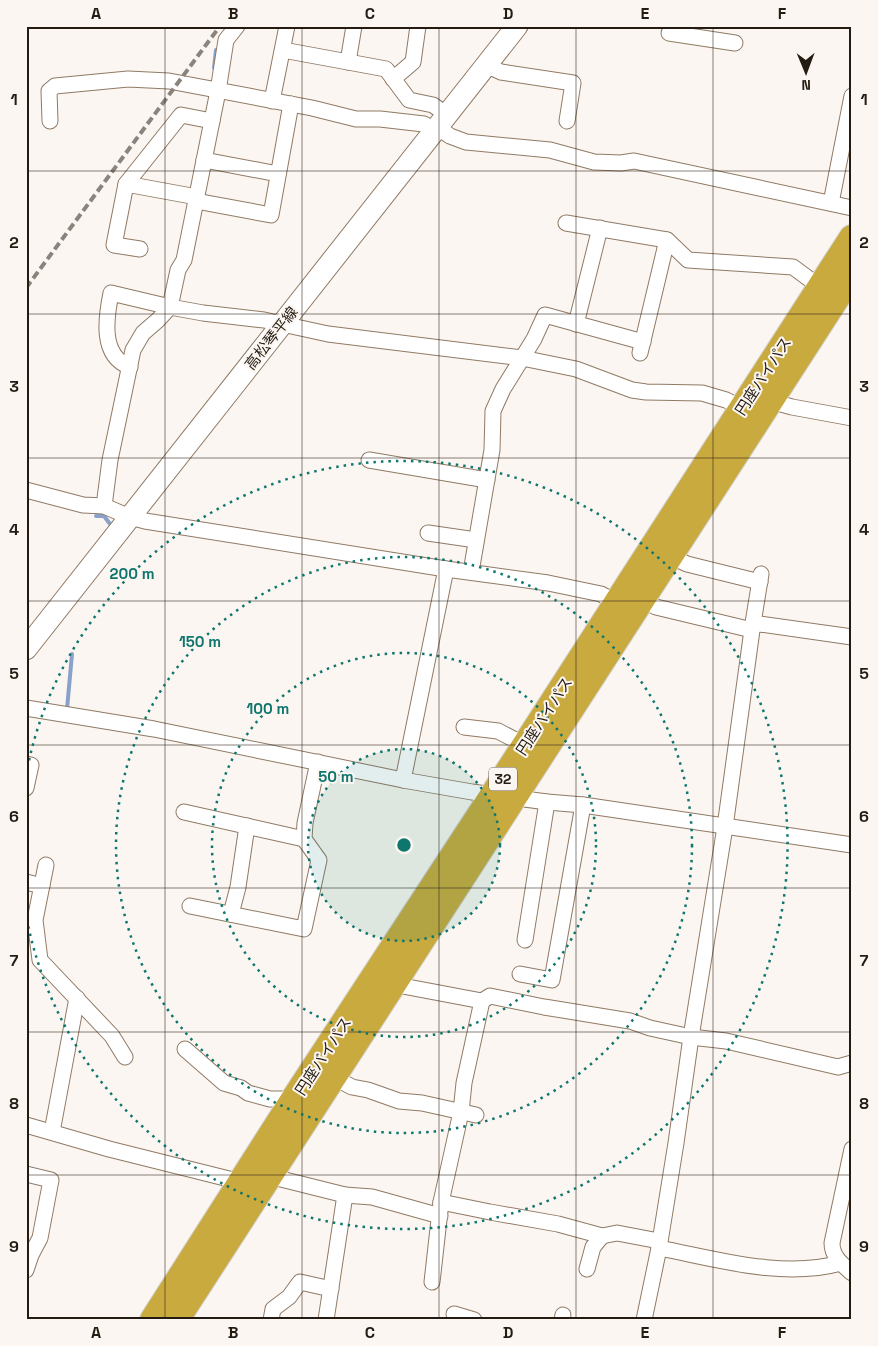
<svg xmlns="http://www.w3.org/2000/svg" width="878" height="1346" viewBox="0 0 878 1346" font-family="'Space Grotesk','Noto Sans JP',sans-serif">
	<style>
		.lines { fill: none; stroke-linecap: round; stroke-linejoin: round }
		.stream { stroke: #8aa2cb; stroke-width: 4 }
		.street-casing { stroke: #907a65; stroke-width: 17 }
		.secondary-casing { stroke: #907a65; stroke-width: 23 }
		.highway-casing { stroke: #d3d2d0; stroke-width: 28 }
		.street { stroke: #fff; stroke-width: 15 }
		.secondary { stroke: #fff; stroke-width: 21 }
		.highway { stroke: #c9aa3e; stroke-width: 26 }
		.rail { stroke: #8a847d; stroke-width: 4; stroke-dasharray: 8 4; stroke-linecap: butt }
		.grid { fill: none; stroke: #241c13; stroke-width: 1; stroke-opacity: 0.55 }
		.ring { fill: none; stroke: #0f766e; stroke-width: 2.5; stroke-dasharray: 2.5 5 }
		.labels { text-anchor: middle; dominant-baseline: central; stroke-width: 4; stroke-linejoin: round; paint-order: stroke }
		.shield { fill: #fbf6f1; stroke: #645d56; stroke-width: 1 }
		.shield-label { font-size: 14px; font-weight: bold; fill: #241c13 }
		.street-label { font-size: 15px; fill: #241c13; stroke: #fbf6f1 }
		.centre { fill: #0f766e; stroke: #fbf6f1; stroke-width: 2.5 }
		.ring-label { font-size: 15px; text-anchor: middle; font-weight: bold; fill: #0f766e; stroke: #fbf6f1; stroke-width: 4; stroke-linejoin: round; paint-order: stroke }
		.neatline { fill: none; stroke: #241c13; stroke-width: 2 }
		.grid-label { font-size: 16px; text-anchor: middle; font-weight: bold; fill: #241c13 }
	</style>
	<rect width="100%" height="100%" fill="#fbf6f1"/>
	<g class="lines">
		<g class="stream">
			<path d="M214,68L216,50"/>
			<path d="M96,516H104L110,524"/>
			<path d="M67,709L72,654"/>
		</g>
		<defs>
			<g id="street">
				<path d="M669,33L735,43"/>
				<path d="M283,50L386,69L409,100L433,105L447,115"/>
				<path d="M348,62L354,26"/>
				<path d="M486,65L501,72L573,83L567,121"/>
				<path d="M393,79L413,62L418,26"/>
				<path d="M272,101L287,26"/>
				<path d="M50,121L49,91L55,86L128,79L169,81L312,108L356,119H380L424,124L434,131"/>
				<path d="M437,127L450,136L466,142L550,150L594,162L621,163L634,161L852,208"/>
				<path d="M204,160L278,174"/>
				<path d="M126,184L197,197"/>
				<path d="M196,201L271,215L291,104"/>
				<path d="M831,203L852,96"/>
				<path d="M566,223L667,240L688,260L793,267L820,287"/>
				<path d="M140,249L114,245L126,184L181,115L212,121"/>
				<path d="M576,324L600,228"/>
				<path d="M640,353L667,240"/>
				<path d="M130,367C100,356 106,318 111,293L170,307L203,313L264,320L328,334L522,358L576,369L632,390L646,392L702,393L726,400L742,408"/>
				<path d="M770,401L792,407L852,418"/>
				<path d="M369,460L487,480"/>
				<path d="M26,490L83,505L104,506L130,517L145,521L446,569L548,583L601,594L617,603"/>
				<path d="M104,506L110,460L133,350L143,333L158,320L170,307L178,270L184,260L218,91L226,40L237,26"/>
				<path d="M428,533L476,540"/>
				<path d="M670,556L687,564L760,582"/>
				<path d="M471,572L492,450L493,411L503,389L534,339L545,315L643,342"/>
				<path d="M642,600L656,607L752,630L753,623L852,637"/>
				<path d="M753,623L761,574"/>
				<path d="M26,708L154,729L403,780L472,792L547,802L583,805L852,845"/>
				<path d="M464,727L498,731L525,745"/>
				<path d="M26,764L31,765L26,788"/>
				<path d="M403,780L446,569"/>
				<path d="M184,812L304,839"/>
				<path d="M46,865L35,920L40,960L112,1036L125,1057"/>
				<path d="M26,882L42,886"/>
				<path d="M190,906L304,929L319,860L304,839L305,823L318,762"/>
				<path d="M231,914L238,887L247,826"/>
				<path d="M525,940L547,802"/>
				<path d="M520,974L552,980L583,805"/>
				<path d="M392,984L482,1001L490,996L544,1007L630,1021L650,1028L691,1037L726,1041L838,1067L852,1063"/>
				<path d="M185,1049L224,1083L241,1088L248,1093L270,1099H294"/>
				<path d="M333,1077L352,1087L368,1090L399,1101L422,1103L476,1115"/>
				<path d="M26,1125L109,1149L241,1182"/>
				<path d="M52,1132L77,998"/>
				<path d="M852,1149L832,1243C832,1257 842,1264 852,1273"/>
				<path d="M26,1174L51,1180L40,1238L31,1255L26,1270"/>
				<path d="M269,1176L345,1195L372,1197L440,1216"/>
				<path d="M441,1202L490,1212L558,1224L602,1236L617,1233L659,1241"/>
				<path d="M659,1248C717,1259 782,1279 841,1263"/>
				<path d="M587,1269L593,1247L602,1236"/>
				<path d="M432,1282L441,1202L461,1112L464,1083L482,1001"/>
				<path d="M454,1314L474,1320"/>
				<path d="M271,1320L273,1309L289,1297L300,1282L331,1289"/>
				<path d="M326,1320L345,1195"/>
				<path d="M562,1320L563,1315"/>
				<path d="M644,1320L659,1248L676,1143L691,1037L725,827L752,630"/>
			</g>
			<path id="secondary" d="M26,649L517,26"/>
			<g id="highway">
				<path d="M153,1320L294,1099L493,795L852,238"/>
				<path d="M176,1320L852,274"/>
			</g>
		</defs>
		<use href="#street" class="street-casing"/>
		<use href="#secondary" class="secondary-casing"/>
		<use href="#highway" class="highway-casing"/>
		<use href="#street" class="street"/>
		<use href="#secondary" class="secondary"/>
		<use href="#highway" class="highway"/>
		<path class="rail" d="M26,288L220,26"/>
	</g>
	<path class="grid" d="M165,26V1320M302,26V1320M439,26V1320M576,26V1320M713,26V1320M26,171H852M26,314H852M26,458H852M26,601H852M26,745H852M26,888H852M26,1032H852M26,1175H852"/>
	<circle cx="404" cy="845" r="96" fill="#0f766e" fill-opacity=".12"/>
	<g class="ring">
		<circle cx="404" cy="845" r="96"/>
		<circle cx="404" cy="845" r="192"/>
		<circle cx="404" cy="845" r="288"/>
		<path d="M26 775A384 384 0 1 1 26 915"/>
	</g>
	<g class="labels">
		<rect class="shield" x="489" y="767.5" width="28" height="23" rx="4"/>
		<g class="shield-label">
			<text x="503" y="779">32</text>
		</g>
		<g class="street-label">
			<text transform="translate(271 338) rotate(-52)">高松琴平線</text>
			<text transform="translate(763 376) rotate(-57)">円座バイパス</text>
			<text transform="translate(544 716) rotate(-57)">円座バイパス</text>
			<text transform="translate(323 1056) rotate(-57)">円座バイパス</text>
		</g>
	</g>
	<circle cx="404" cy="845" r="8" class="centre"/>
	<g class="ring-label">
		<text x="132" y="579">200 m</text>
		<text x="200" y="647">150 m</text>
		<text x="268" y="714">100 m</text>
		<text x="336" y="782">50 m</text>
	</g>
	<rect width="878" height="1346" fill="none" stroke="#fbf6f1" stroke-width="55"/>
	<g transform="translate(806 72) rotate(179)" stroke="#fbf6f1" stroke-width="4" paint-order="stroke">
	<path d="M0-4L9 19L0 12L-9 19Z" fill="#241c13"/>
	<text y="-8" font-size="14" font-weight="bold" text-anchor="middle" fill="#241c13">N</text>
	</g>
	<rect x="28" y="28" width="822" height="1290" class="neatline"/>
	<g class="grid-label">
		<text x="96" y="19">A</text>
		<text x="233" y="19">B</text>
		<text x="370" y="19">C</text>
		<text x="508" y="19">D</text>
		<text x="645" y="19">E</text>
		<text x="782" y="19">F</text>
		<text x="14" y="105">1</text>
		<text x="864" y="105">1</text>
		<text x="14" y="248">2</text>
		<text x="864" y="248">2</text>
		<text x="14" y="392">3</text>
		<text x="864" y="392">3</text>
		<text x="14" y="535">4</text>
		<text x="864" y="535">4</text>
		<text x="14" y="679">5</text>
		<text x="864" y="679">5</text>
		<text x="14" y="822">6</text>
		<text x="864" y="822">6</text>
		<text x="14" y="966">7</text>
		<text x="864" y="966">7</text>
		<text x="14" y="1109">8</text>
		<text x="864" y="1109">8</text>
		<text x="14" y="1252">9</text>
		<text x="864" y="1252">9</text>
		<text x="96" y="1338">A</text>
		<text x="233" y="1338">B</text>
		<text x="370" y="1338">C</text>
		<text x="508" y="1338">D</text>
		<text x="645" y="1338">E</text>
		<text x="782" y="1338">F</text>
	</g>
</svg>
